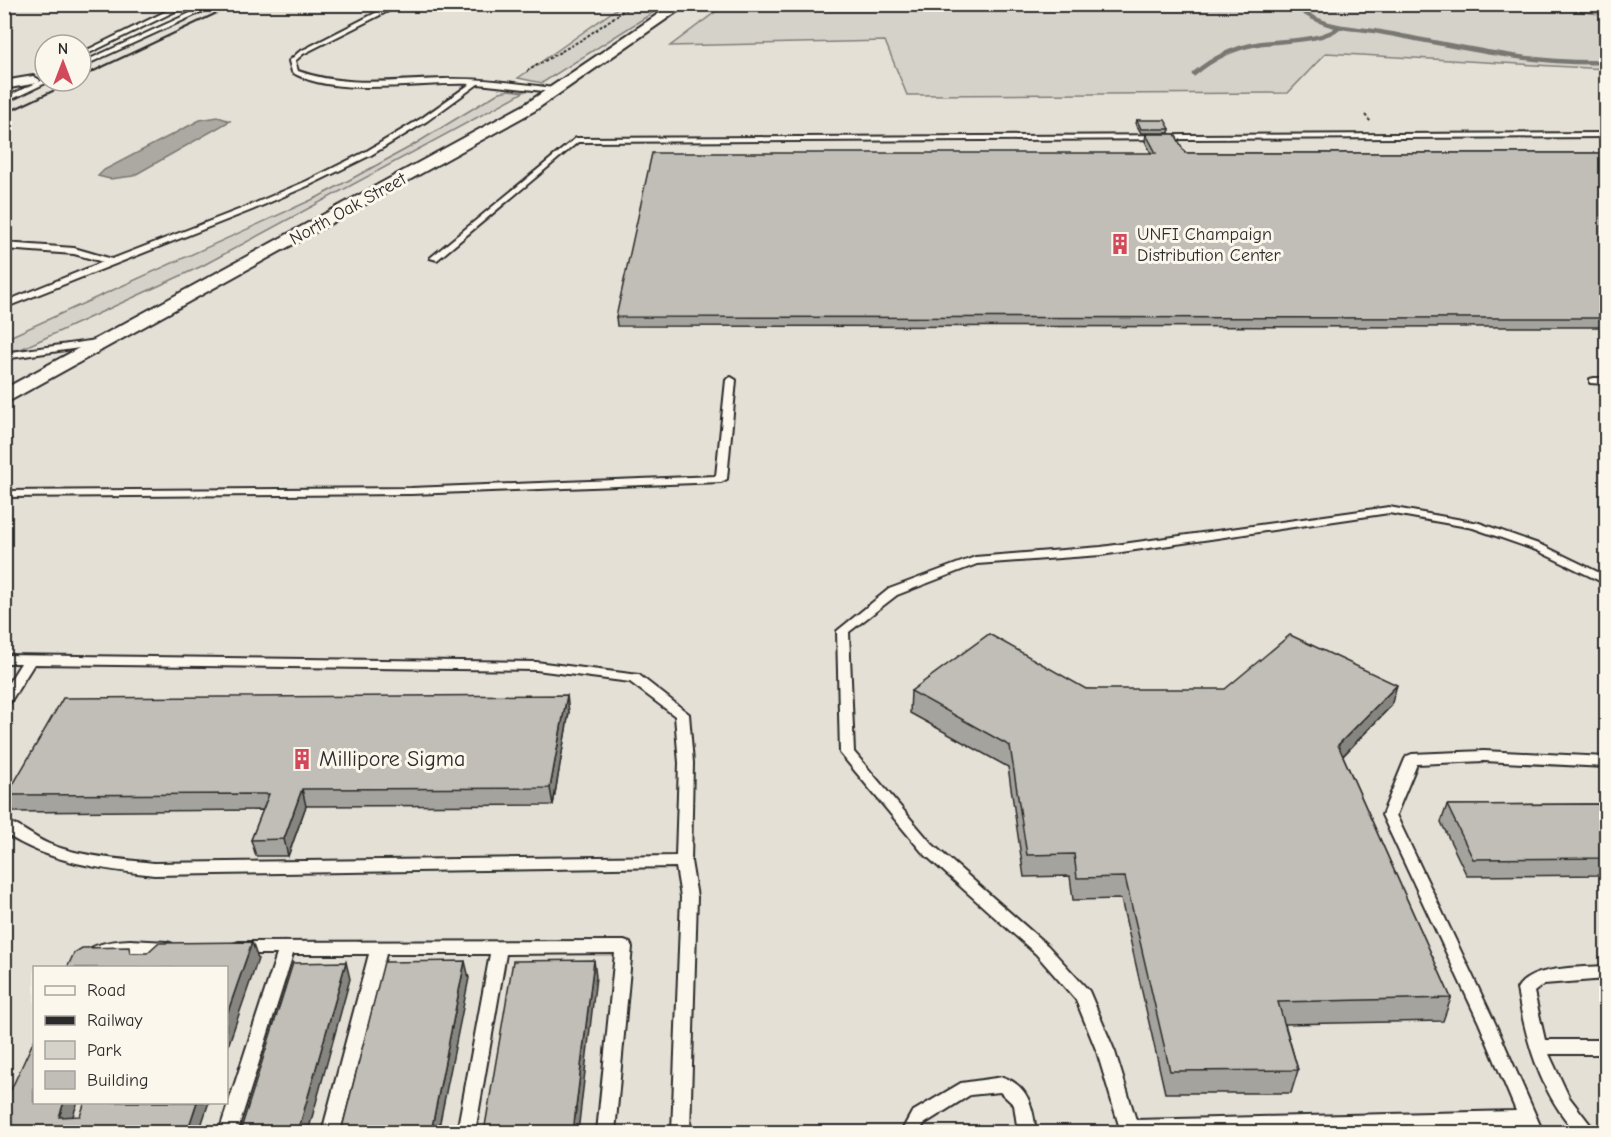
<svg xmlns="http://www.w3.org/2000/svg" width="1611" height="1137" viewBox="0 0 1611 1137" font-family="'Comic Neue',sans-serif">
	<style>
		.built { fill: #e4e0d6; fill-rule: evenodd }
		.green { fill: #d5d2c9; stroke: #807e7a; stroke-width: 1.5 }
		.water { fill: #aca9a2; stroke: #787772; stroke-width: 1.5 }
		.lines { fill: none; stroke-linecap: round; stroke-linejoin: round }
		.stream { stroke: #787772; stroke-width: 4.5 }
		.lane-casing { stroke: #2b2b2b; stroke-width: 4 }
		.street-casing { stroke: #2b2b2b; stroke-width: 4 }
		.path { stroke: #2b2b2b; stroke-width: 2; stroke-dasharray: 3 2; stroke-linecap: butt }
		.lane { fill: #fbf7ec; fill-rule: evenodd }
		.street { fill: #fbf7ec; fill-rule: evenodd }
		.rail { stroke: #2b2b2b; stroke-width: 2 }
		.wall { fill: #a5a39d; stroke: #2b2b2b; stroke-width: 1.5 }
		.shaded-wall { fill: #86857f; stroke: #2b2b2b; stroke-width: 1.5 }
		.building { fill: #c0beb6; stroke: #2b2b2b; stroke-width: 1.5 }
		.labels { text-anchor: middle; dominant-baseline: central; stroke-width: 6; stroke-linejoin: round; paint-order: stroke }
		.far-street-label { font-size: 18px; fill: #2b2b2b; stroke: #fbf7ec }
		.far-poi-label { font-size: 18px; fill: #2b2b2b; stroke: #fbf7ec; text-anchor: start }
		.poi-label { font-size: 22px; fill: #2b2b2b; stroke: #fbf7ec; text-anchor: start }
	</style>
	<rect width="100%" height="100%" fill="#f3efe4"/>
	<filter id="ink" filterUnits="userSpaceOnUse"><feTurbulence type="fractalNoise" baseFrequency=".0167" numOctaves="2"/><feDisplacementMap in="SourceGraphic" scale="12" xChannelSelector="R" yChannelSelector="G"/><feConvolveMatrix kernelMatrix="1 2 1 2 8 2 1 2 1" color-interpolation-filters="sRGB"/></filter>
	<g filter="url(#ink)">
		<g class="built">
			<path d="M5,5H179L81,50V45H45V67L5,85Z"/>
			<path d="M210,5H622L500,92L410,147L318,197L5,339L4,97L45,79V81H81V62Z"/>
			<path d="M665,5H726L671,46L885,41L1288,93L1326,53L1606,69V1132H5L4,356L202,266L555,76ZM34,968H226V1102H34Z"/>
			<path d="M1537,5H1606V15L1549,7Z"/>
		</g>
		<g class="green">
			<path d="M726,4L1536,5L1606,15V69L1326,53L1288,93L907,95L885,41L670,46Z"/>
			<path d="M622,5H665L542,83L518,78Z"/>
			<path d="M509,90L524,92L202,266L21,349L5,351V339L318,197L410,147L500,92Z"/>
		</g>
		<path class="water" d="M218,117L230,121L133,176L110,179L98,176L104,170L200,120Z"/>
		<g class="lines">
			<g class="stream">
				<path d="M1290,4C1299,9 1308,16 1318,20C1337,29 1359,28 1380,32C1452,45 1533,65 1606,62"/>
				<path d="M1194,74C1213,58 1233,48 1257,44C1279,40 1324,42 1339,27"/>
			</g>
			<defs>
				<g id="lane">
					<path d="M181,4H190L81,57V53Z"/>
					<path d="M210,4H219L81,67V63Z"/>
					<path d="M393,4H402L303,54L295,61L298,71C346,88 394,80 444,79C480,78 516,83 553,88L556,90L553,92L478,84L427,121L371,155L312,184L252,210L4,308V302L103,262L74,254L4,249V243L74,248L112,259L246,207L307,181L365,152L422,118L470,84C421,82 332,98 292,72L289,61L299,52Z"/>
					<path d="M45,79L50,81L4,103V98Z"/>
					<path d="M1606,133V137L578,142L437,260L430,258L576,138Z"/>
					<path d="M104,339L107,340V344L4,359V353Z"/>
					<path d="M731,377L736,380L727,479L721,482L411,494L4,497V491L411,488L716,476L726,380Z"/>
					<path d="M1594,378H1606V384L1590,383V379Z"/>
					<path d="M1389,507L1479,523L1544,546L1606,576V584L1536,550L1473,528L1389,513L1101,555L977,564L897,595L849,632L854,752L932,844L1048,946L1089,991L1115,1052L1136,1120L1516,1111L1479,1023L1382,815L1405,759L1407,756L1412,754L1484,751L1606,757V767L1484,761L1417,764L1396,815L1495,1023L1543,1132H1525L1523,1127L1279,1132H1121L1097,1052L1076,1000L1036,954L922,852L840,753L837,631L889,589L975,557L1101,547Z"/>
					<path d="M4,655L536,662L639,675L689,714L693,763L691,861L697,897L690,1132H672L681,897L676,867L154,875C101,869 50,863 4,833V820C20,825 34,838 49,844C83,857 119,859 154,863L676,856L679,763L675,716L630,682L536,670L34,664L9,704L4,705V690L21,663H4Z"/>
					<path d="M130,940L167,942L173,944L175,948L173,952L167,954C142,954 104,945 87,968H69C82,945 107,941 130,940Z"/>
					<path d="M624,941L630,943L632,947L615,1132H597L615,953L506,954L475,1132H457L490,954H386L340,1132H322L369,954H293L237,1132H219L277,954H239L233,952L231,948L233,944L239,942Z"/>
					<path d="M1606,966V979L1544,984L1534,992L1545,1040H1606V1054H1549L1569,1097L1596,1132H1576C1540,1093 1526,1040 1517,989C1529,965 1582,968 1606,966Z"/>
					<path d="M1003,1077C1029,1086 1033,1108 1036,1132H1018L1014,1105L1000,1092L970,1095L924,1124L919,1132H901L912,1112L961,1083Z"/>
				</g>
				<g id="street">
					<path d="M673,4H688L534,111L4,404V389L524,105Z"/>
					<path d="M33,76L40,80L38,83L4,89V81Z"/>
				</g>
			</defs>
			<use href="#lane" class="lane-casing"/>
			<use href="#street" class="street-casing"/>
			<g class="path">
				<path d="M527,71L583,39L633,4"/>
				<path d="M1365,115L1371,122"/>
			</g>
			<use href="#lane" class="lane"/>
			<use href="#street" class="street"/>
			<g class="rail">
				<path d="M81,77L236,4"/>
				<path d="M4,114L74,81"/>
			</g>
		</g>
		<g class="wall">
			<path d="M1137,120L1170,129L1169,133H1141L1136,124Z"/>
			<path d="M1146,134L1185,153H1606V327L617,326L616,317L1151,153L1145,141Z"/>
			<path d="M1086,689L1391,706L1343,756L1451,998L1443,1021L1285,1024L1298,1070L1291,1093H1165L1121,899L1073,900L1070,876L1024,877L1008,767L910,713L911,691Z"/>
			<path d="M569,712L553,805L306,806L288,856H256L251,840L263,810L14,812L7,795Z"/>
			<path d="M1606,804V875L1467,876L1441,822L1447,805Z"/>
		</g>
		<g class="shaded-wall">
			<path d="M1397,685L1391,706L1332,767L1338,745Z"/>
			<path d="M567,695L569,712L553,805L550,788Z"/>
			<path d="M302,789L306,806L288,856L284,839Z"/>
			<path d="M252,942L258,959L226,1052V1017Z"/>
			<path d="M594,960L596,977L578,1132H573Z"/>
			<path d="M465,961L469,978L438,1132H431Z"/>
			<path d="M346,962L350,979L308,1132H298Z"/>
			<path d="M64,1102H78L67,1132L59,1117Z"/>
			<path d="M197,1102H209L199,1132H187Z"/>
		</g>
		<g class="building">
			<path d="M1137,120H1165L1170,129H1141Z"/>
			<path d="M1146,134H1175L1185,153H1606V318L616,317L652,153H1156Z"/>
			<path d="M989,634L1086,689H1225L1290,635L1397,685L1338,745L1451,998L1278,1002L1298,1070L1170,1071L1125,877L1077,878L1074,854L1027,855L1010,746L911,691Z"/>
			<path d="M567,695L550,788L302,789L284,839L251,840L269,794L7,795L63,698Z"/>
			<path d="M1606,804V858L1473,859L1447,805Z"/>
			<path d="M252,942L226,1017V968H67L74,953L82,948L129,947L130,953H147L158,943Z"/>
			<path d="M594,960L573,1132H484L513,961Z"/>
			<path d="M465,961L431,1132H341L384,962Z"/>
			<path d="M346,962L298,1132H240L293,963Z"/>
			<path d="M34,1040V1102H64L59,1117L80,1116L85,1102H197L187,1132H4V1105Z"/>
		</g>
	</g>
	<defs>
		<symbol id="building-bare" viewBox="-9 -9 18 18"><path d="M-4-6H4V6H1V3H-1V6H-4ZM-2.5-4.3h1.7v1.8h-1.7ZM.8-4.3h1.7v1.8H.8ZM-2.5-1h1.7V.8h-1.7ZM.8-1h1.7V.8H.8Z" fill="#d1495b" stroke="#fbf7ec" stroke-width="2.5" paint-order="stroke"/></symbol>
	</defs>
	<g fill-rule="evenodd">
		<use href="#building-bare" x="1105" y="229" width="30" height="30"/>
		<use href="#building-bare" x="287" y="744" width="30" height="30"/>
	</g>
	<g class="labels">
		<g class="far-street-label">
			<text transform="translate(348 209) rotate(-29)">North Oak Street</text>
		</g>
		<g class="far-poi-label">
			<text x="1137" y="234">UNFI Champaign<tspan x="1137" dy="21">Distribution Center</tspan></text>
		</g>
		<g class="poi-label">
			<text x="319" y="759">Millipore Sigma</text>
		</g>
	</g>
	<rect width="1611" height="1137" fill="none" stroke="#fbf7ec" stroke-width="24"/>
	<rect x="12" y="12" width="1587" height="1113" fill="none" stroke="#2b2b2b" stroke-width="2" filter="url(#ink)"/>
	<rect x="33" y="966" width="195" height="138" fill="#fbf7ec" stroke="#a8a59f" stroke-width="1.5"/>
	<rect x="45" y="986" width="30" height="9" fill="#fbf7ec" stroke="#a8a59f" stroke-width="1.5"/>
	<text x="87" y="996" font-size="18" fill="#2b2b2b">Road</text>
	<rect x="45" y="1016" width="30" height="9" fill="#2b2b2b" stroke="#a8a59f" stroke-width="1.5"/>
	<text x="87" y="1026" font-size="18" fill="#2b2b2b">Railway</text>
	<rect x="45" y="1041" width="30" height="18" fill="#d5d2c9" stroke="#a8a59f" stroke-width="1.5"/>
	<text x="87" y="1056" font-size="18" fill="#2b2b2b">Park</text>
	<rect x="45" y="1071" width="30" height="18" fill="#c0beb6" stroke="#a8a59f" stroke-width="1.5"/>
	<text x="87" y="1086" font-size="18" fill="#2b2b2b">Building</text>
	<g transform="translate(63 63)"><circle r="28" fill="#fbf7ec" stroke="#a8a59f" stroke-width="1.5"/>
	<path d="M0-4.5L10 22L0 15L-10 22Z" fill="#d1495b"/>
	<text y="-9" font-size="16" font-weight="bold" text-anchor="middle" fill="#2b2b2b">N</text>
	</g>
</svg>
